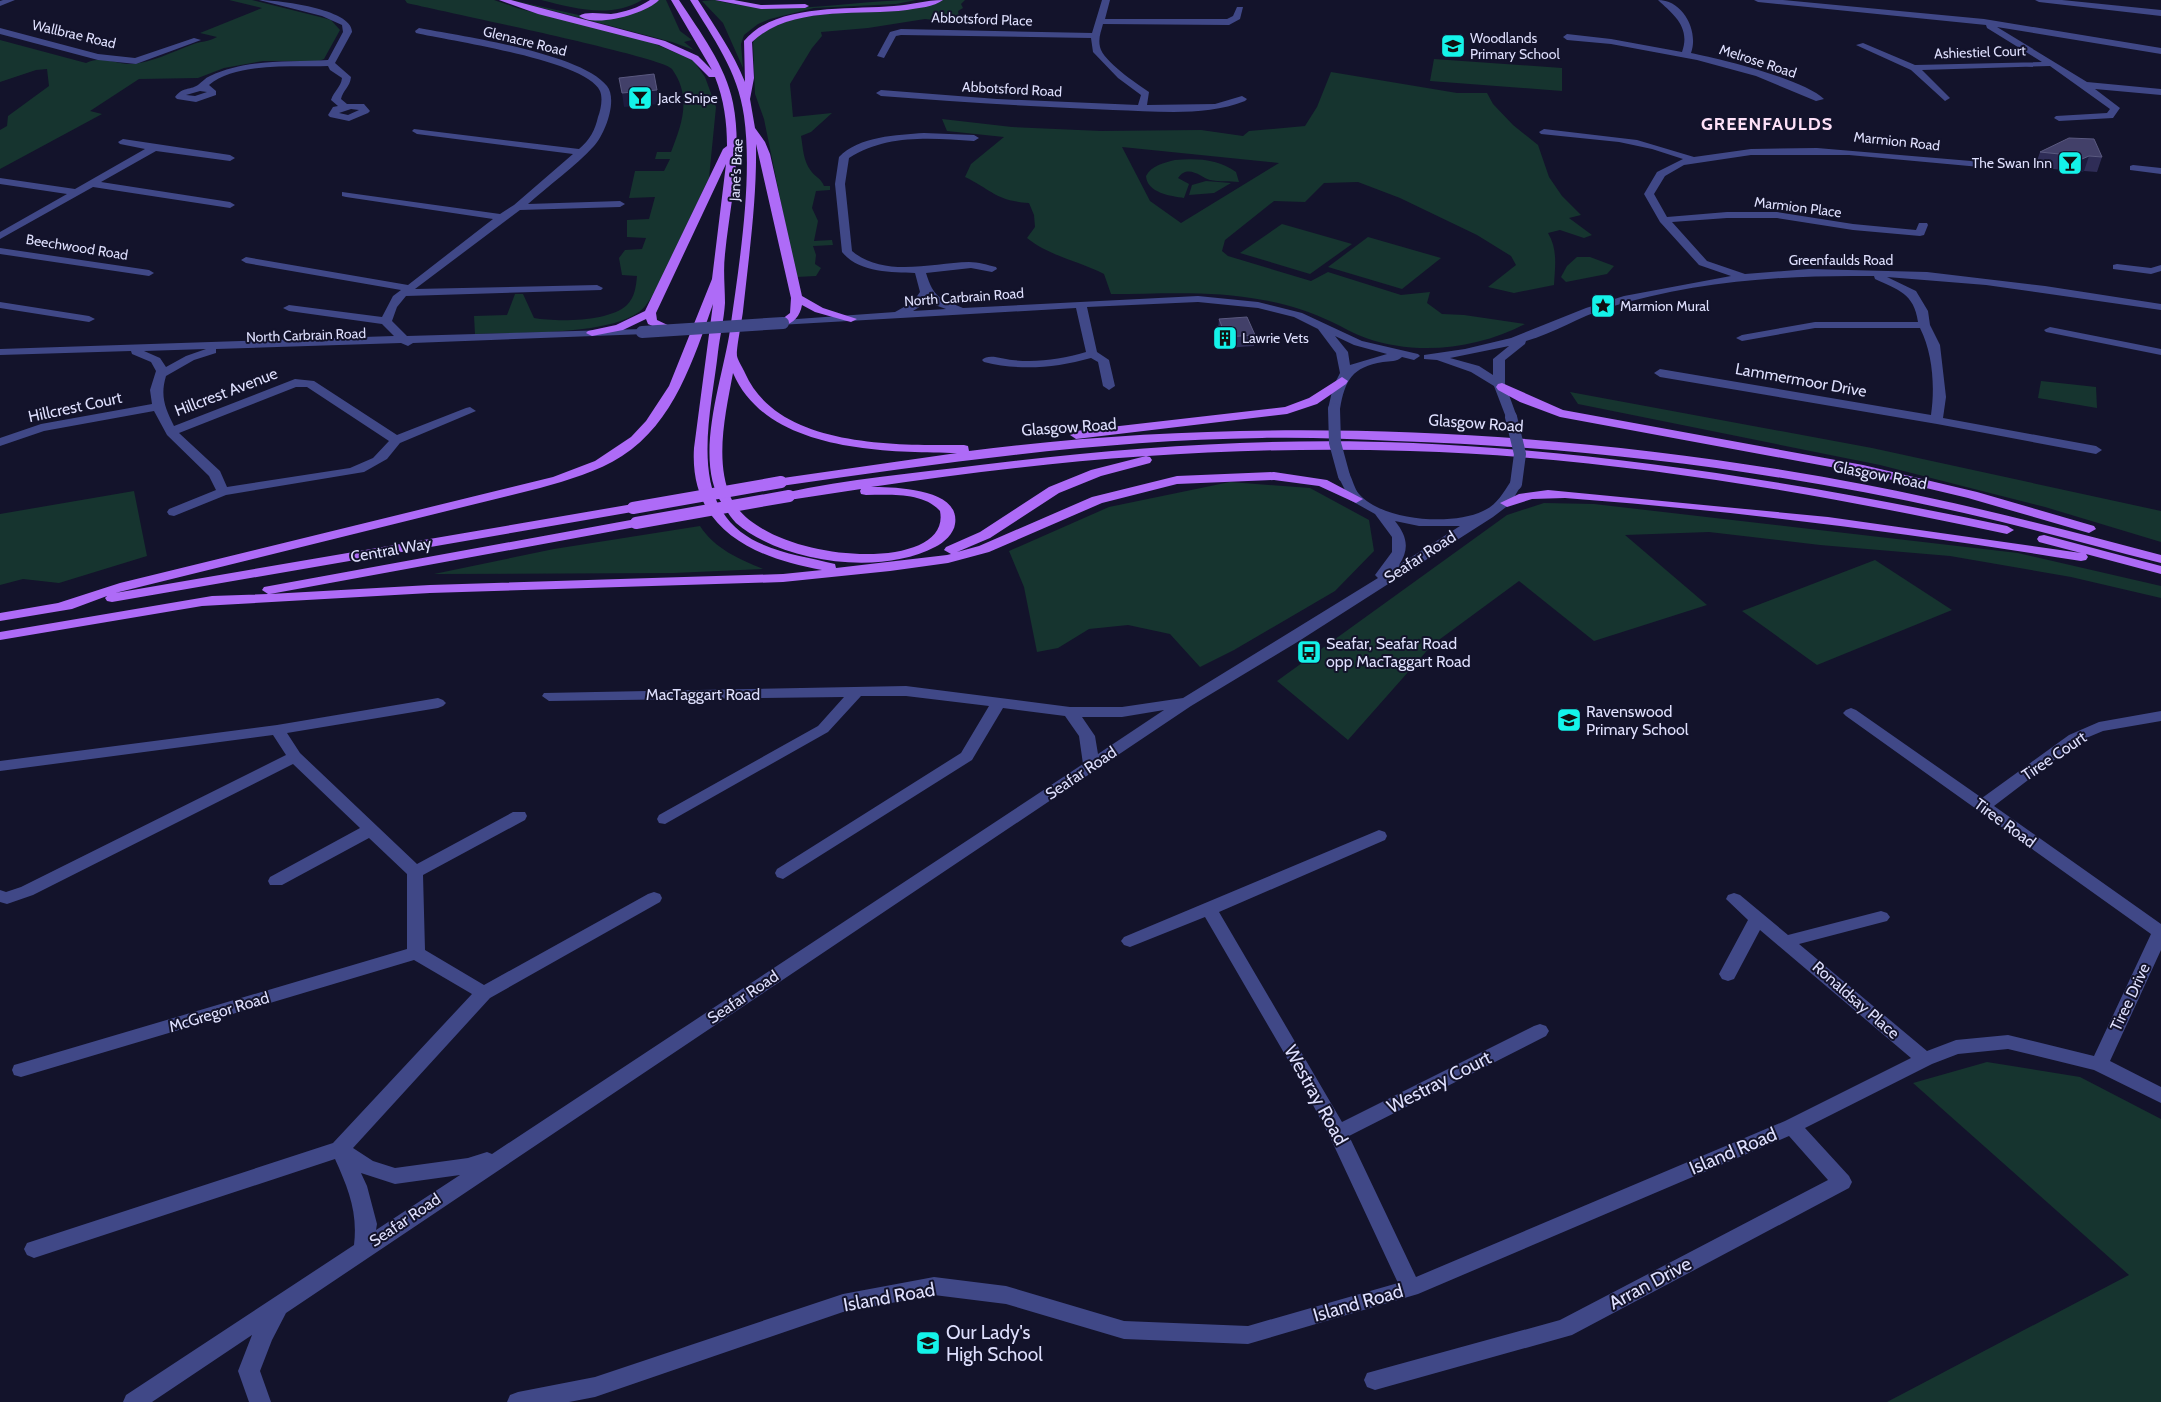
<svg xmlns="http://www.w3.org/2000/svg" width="2161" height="1402" viewBox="0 0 2161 1402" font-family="Cabin,sans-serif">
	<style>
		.green { fill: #16342f; fill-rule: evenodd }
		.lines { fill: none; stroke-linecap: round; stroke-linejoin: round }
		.minor { fill: #404887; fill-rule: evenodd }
		.major { fill: #ae6bf7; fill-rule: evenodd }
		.minor-bridge { stroke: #404887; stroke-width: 12 }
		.major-bridge { stroke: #ae6bf7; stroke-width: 12 }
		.wall { fill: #2f2d57 }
		.shaded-wall { fill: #1c1b3e }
		.building { fill: #424069; stroke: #5a5980 }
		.labels { text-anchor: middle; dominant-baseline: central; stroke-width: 4; stroke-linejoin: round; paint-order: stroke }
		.far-street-label { font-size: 14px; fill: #dedffd; stroke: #13132b }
		.far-poi-label { font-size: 14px; fill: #dedffd; stroke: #13132b; text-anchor: start }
		.street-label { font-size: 16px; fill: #dedffd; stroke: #13132b }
		.poi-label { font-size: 16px; fill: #dedffd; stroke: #13132b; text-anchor: start }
		.far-district-label { font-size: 18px; font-weight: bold; letter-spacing: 1px; fill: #fde0f7; stroke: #13132b }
		.near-street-label { font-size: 19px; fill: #dedffd; stroke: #13132b }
		.near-poi-label { font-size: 19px; fill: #dedffd; stroke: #13132b; text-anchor: start }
	</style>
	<rect width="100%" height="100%" fill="#13132b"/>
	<g class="green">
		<path d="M229,0H252L324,18L331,20L340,30L324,59L319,61H263L224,68L198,78L139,79L90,111L102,114L0,169V130L7,126L8,116L49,86L47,69L36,70L0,82V40L86,63C103,55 115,65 132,64C153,62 172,52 191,45C200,41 209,42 217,37L200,33L262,8Z"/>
		<path d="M405,0H494L520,9L643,39L693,60L705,77L716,107L709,178L654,294C649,300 645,308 639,312C605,336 518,332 475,334L474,316L507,315L515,294H523L534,318C557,322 609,322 627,305C635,297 636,286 637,276L622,275L619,258L625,250L642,249L646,238L627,237V220L649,219L655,197L629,198L635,171H664L670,159H655L657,152H671C682,124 692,97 672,69C663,57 440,11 407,3Z"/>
		<path d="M512,0L583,16L626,13L658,0H666L680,31L692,40L684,42L694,50L672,42Z"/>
		<path d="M541,0H642C610,19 574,8 541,0Z"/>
		<path d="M715,0C782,18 849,0 916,0L896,4L814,8L770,19L758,24L744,35L741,44L743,68L723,23L702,1Z"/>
		<path d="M942,0H965L961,4L963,8L958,11L960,23L925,19L868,28L821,32L822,36L812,48L790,84L793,117L832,113L811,132L801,136C803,147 803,161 811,171C815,177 821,178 824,186H830V190L816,191L812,208L818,221L814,241L832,240L833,245L813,246L816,255L815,264L821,268L816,276L796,277L764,119L755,94L753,42L759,33L795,18Z"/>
		<path d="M1434,59L1562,68V91L1430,81Z"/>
		<path d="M1331,72L1457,93H1487L1493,104L1513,125L1538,145L1549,177L1562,196L1581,215L1569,218L1592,235L1584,238L1560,230L1548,233C1558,250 1555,266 1554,285L1514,293L1488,287L1516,265L1511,256L1477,235L1400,198L1358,182L1324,183L1305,202L1274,201L1225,240L1222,251L1228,256L1311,281L1328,272L1401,295L1430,292L1427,303L1442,314L1464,315L1525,324C1477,349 1417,356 1366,338C1354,334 1343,327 1332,322C1311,312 1286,304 1263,300C1213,290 1161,294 1111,294L1104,274C1079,261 1049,256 1027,238L1035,227L1034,215L1029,203C996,201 992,190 965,177L971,164L1004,137L947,131L942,119L1012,127L1101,131L1201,130L1243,136L1249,131L1305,126L1317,107ZM1122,147L1279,163L1181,223L1150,201Z"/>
		<path d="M1175,160C1196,158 1219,159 1236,172L1239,182C1230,181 1219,182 1210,180C1202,178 1188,163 1178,178L1189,184L1184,198C1171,196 1147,193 1146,176C1152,165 1164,163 1175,160Z"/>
		<path d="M1206,181L1231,183L1214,193L1189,195L1192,185Z"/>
		<path d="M1282,224L1352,244L1310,274L1240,253Z"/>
		<path d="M1368,237L1441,258L1402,289L1328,267Z"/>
		<path d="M1577,257H1590L1614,266L1607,274L1566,282L1561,277L1567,266Z"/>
		<path d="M2041,381L2096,387L2097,408L2038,398Z"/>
		<path d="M1570,392L1872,448L2161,511V542L2045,507L1880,465L1578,404Z"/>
		<path d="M1230,482L1310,488L1369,520L1374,551L1335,591L1234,650L1200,667L1170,634L1128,625L1089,629L1058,648L1037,652L1024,587L1009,551L1109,507Z"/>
		<path d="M134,491L147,556L59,583L23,579L0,585V514Z"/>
		<path d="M1544,503L1594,504L2018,553L2161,586V598L2071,577L1950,556L1820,545L1709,532L1625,535L1707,605L1594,641L1519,581L1432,645L1348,740L1277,681L1507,515Z"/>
		<path d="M700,526C715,549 739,559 763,569L674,573L434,574L554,549Z"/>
		<path d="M1875,560L1952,610L1817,665L1742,611Z"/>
		<path d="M1987,1062L2080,1077L2161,1119V1402H1887L2129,1275L1913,1083Z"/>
	</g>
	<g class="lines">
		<g class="minor">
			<path d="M3,0H15L0,6V1Z"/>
			<path d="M259,0C277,0 353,9 352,32L335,63L351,77C350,87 343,90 341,99L347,104H364L370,111L368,113L349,121L330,117L328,115L333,107L338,106L331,100C334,91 341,87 342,78L330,70L328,66C293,67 236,62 209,85L216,91V95L196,102L177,99L175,97C184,86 188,91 198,85C202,82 205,78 210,76C246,59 289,62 328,60L343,32L342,25L322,16ZM200,91L207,92L195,96L186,95ZM351,109L359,110L348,115L339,113Z"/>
			<path d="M1102,0H1110L1105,19H1227L1233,16L1237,7H1243L1240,19L1229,25L1103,24C1101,32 1098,38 1100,47C1103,61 1137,84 1149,92L1147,105L1215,104L1242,96L1247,99L1245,101C1204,117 1157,111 1113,110C1036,107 958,102 881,96L876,93L881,90L997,99L1138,105L1141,95L1118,78L1093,52L1091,38L901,35L896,36L884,58L877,56L890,32L901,29L1092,33Z"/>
			<path d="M1658,0C1683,0 1699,31 1691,53C1721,59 1803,79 1824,99L1816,101L1756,76L1697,60L1611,44L1567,40L1563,37L1567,34L1611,39L1682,52C1691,27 1673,14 1658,0Z"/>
			<path d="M1754,0H1783L1984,19L2161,48V54L1997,27L2087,82L2161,89V95L2095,89L2120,108L2113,118L2059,121L2054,118L2056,116L2107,113L2110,109L2050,66L1922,70L1950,98L1945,101L1911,70L1856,45L1863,43L1915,65L2042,62L1987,28L1986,25L1758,2Z"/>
			<path d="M2035,0H2062L2161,10V16L2039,2Z"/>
			<path d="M0,28L98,54L135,58L194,38L201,40L136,64L98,60L0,34Z"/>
			<path d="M419,28C461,36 581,53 607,86C618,100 605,134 594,146C575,167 549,185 528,204L620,201L625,204L620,207L520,210L415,289L597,285L603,288L601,290L406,296L397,307L392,321L407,336L642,329L648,332L646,334L413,343L408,346L401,343L216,349V353L194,360L166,376C160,396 165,408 174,426L295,379L314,381L397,435L466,408L470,407L476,411L400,443L387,459L364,472L226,495L174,516L169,515L167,512L169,509L216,490L209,476L167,435L154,411L44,431L0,446V438L41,424L152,404L150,390L156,371L151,362L132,354L131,351L0,355V349L394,336L382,324L289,311L283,308L289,305L382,317L393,296L401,290L246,263L241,260L246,257L408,285L493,219L346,197L342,196V192L500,214L514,205L573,154L417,134L412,131L414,129L579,149C590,140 595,130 598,117C601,109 603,98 600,91C586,60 450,41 416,33L415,31ZM206,349L186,356L166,367L160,358L144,351ZM296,387H307L389,441L373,458L350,468L227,487L220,471L179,433Z"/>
			<path d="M1544,129L1637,140L1694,157L1751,149L1817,148L1983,162L1985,164L1980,167L1849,155H1751L1684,165L1665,176L1654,194L1667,217L1727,212H1777L1853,224L1916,230L1919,223H1927L1928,225L1924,235L1920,236L1853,230L1777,218H1727L1672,222L1707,261L1745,274L1809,269L1927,272L2045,286L2161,304V310L1986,285L1887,277L1916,291L1928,311L1930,325L1940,345L1946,397L1943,418L2096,446L2102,450L2096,454L1937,424L1660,377L1654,373L1660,369L1931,415C1935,387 1933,354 1920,328H1815L1742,341L1736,338L1742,335L1815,322H1918C1914,293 1898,290 1875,279L1874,276H1868C1780,275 1692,282 1607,308C1579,317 1554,333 1526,341L1525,344L1505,360V384L1517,417L1511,421L1507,420L1494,386L1471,372L1437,360L1424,359V355L1465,349L1511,338L1586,308L1624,296L1731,276L1699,265L1660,222L1644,194L1657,172L1683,159L1652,149L1619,142L1541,134L1539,132ZM1509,346L1493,359V375L1479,366L1450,358Z"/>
			<path d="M924,133L974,135L979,138L974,141C932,138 886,134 849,158L845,184L852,251C884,278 932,263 969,262C978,262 988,265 996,267L997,269L992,272L971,268L926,273C934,299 940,298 963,308L1198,296L1258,302L1302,313L1362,341L1418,354L1420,356L1414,360L1402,357C1397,362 1390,361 1383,362C1352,367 1345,380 1340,409L1334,413L1328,409L1333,387L1340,373L1336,353L1318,329L1294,317L1258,308L1198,302L1087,307L1097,352L1109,360L1115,386L1109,390L1103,386L1098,362L1091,358C1055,368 1020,371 984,362L982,360C988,353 1003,359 1012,360C1037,363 1062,359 1086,352L1076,308L779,325L777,323L783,320L895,312L913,302L920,292L915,273C891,272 859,273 842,252L835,184L839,157C859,136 897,135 924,133ZM927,298L935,305L946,309L913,311L921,306ZM1335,336L1354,345L1387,354L1350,365L1348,352Z"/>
			<path d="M123,139L230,155L235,158L230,161L156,151L101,182L230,202L235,205L230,208L93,187L0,239V232L67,194L0,184V178L75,189L145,149L120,144L118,142Z"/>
			<path d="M2133,165L2161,168V174L2130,170V166Z"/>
			<path d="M0,248L149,270L154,273L149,276L0,254Z"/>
			<path d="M2117,264L2151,268L2161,265V271L2151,274L2113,269V265Z"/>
			<path d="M0,302L89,316L95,319L89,322L0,308Z"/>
			<path d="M2050,327L2161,349V355L2046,332L2044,330Z"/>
			<path d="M1344,472L1349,473C1353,480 1354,488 1359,494C1383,521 1452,526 1483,511C1497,505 1503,493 1511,481H1521L1522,484L1510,504L1493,517L1299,641L1191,706L286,1313L272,1340L260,1371L271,1402H249L238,1371L252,1335L152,1402H123L126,1395L354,1245C358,1212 348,1188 335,1159L34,1258L27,1255L24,1249L27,1243L333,1143L472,994L414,960L21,1077L14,1075L12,1070L14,1065L21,1063L407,949V874L369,838L282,885H270L268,881L270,877L360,828L293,764L33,895L7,904L0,902V890L6,892L21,887L286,755L273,735L0,771V761L277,725L438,698L443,700L446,703L443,706L438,708L287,733L300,753L417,864L513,812H525L527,816L525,820L423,875L425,950L484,985L648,894L654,892L660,894L662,898L660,902L490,998L353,1148L373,1161L395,1168L468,1158L487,1152L492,1154L1083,764L1079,736L1065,716L1003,708L972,760L783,879L777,877L775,873L777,869L961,753L989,706L906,696H861L828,732L665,824L659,823L657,819L659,815L818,726L844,697L549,701L542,696L544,693L906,686L1070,707H1122L1183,698L1378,578L1375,575L1392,552V537L1375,514L1350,500L1338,476ZM1395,521L1419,526H1460L1399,565C1410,549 1407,536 1395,521ZM1164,710L1098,754L1095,736L1082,717H1122ZM361,1173L395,1184L460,1175L376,1230L377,1224L367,1186Z"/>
			<path d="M1851,708L1856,710L1982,798L2069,735L2099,722L2161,711V721L2103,731L2079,741L1994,806L2161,924V950L2110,1061L2161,1087V1103L2094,1070L2008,1049L1958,1054L1932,1064L1805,1128L1849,1176L1852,1182L1849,1188L1572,1335L1375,1390L1367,1387L1364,1380L1367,1373L1560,1320L1828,1180L1789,1136L1418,1294L1248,1344L1124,1339L1006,1304L934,1295L843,1312L595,1397L569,1402H507L510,1395L518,1392L595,1377L843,1294L934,1277L1006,1286L1124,1321L1248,1326L1398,1283L1329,1135L1298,1077L1205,917L1130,947L1124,945L1121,941L1124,937L1379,830L1385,832L1387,836L1385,840L1219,912L1342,1122L1534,1026L1540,1024L1546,1026L1549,1031L1546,1036L1349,1136L1416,1277L1785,1121L1911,1058L1760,930L1734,979L1728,981L1722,979L1719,974L1748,920L1726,899L1728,895L1734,893L1740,895L1788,935L1881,911L1887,913L1890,917L1887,921L1799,944L1927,1051L1956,1040L2008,1035L2094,1056L2151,934L1846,716L1843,713L1846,710Z"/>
		</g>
		<g class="major">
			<path d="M499,0H511L665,41L698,56L712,70L671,0H679C700,32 726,66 733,103C743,154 730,204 725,254C723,271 725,287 725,303C724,319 720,336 718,352C713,399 695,469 722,511C746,550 795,554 835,564L836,568L947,555L951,554L944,550L946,547L980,532L1049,487L1091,470L1146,456L1150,457L1152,460L1150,463L1101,476L1059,493L990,538L957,552L979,546L1092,497L1177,476L1274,472L1327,480L1363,499L1356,503L1319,486L1274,480L1177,484L1102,503L989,552L948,563L890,571L783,582L430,593L202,606L0,640V632L212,596L268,594L262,590L264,587L636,519L641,520L643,523L641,526L270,594L430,585L783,574L822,570C754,558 689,529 694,448L713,304C694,358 674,423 622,456C597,472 568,480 540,488L115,593L633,504L638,505L640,508L638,511L112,602L107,601L105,598L107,596L72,609L0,621V613L58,603L120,583L553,477L595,461L631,437L646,421L669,386L712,279L726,164L656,313L657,320L674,328V332H666L648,324L646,319L623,330L592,336L586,333L588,331L616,325L645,311L723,149L727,146C727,122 724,100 715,77H709L692,60L659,45L538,14Z"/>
			<path d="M650,0H659C646,14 595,28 579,16C586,11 602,14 611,14C625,12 638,8 650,0Z"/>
			<path d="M690,0H698C715,27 733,52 745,82L744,41C775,3 849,10 894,6C910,5 926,0 943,0C934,7 918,8 907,10C857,16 791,5 752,42L754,78L750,99L755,128L765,142L770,154L802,296L823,308L857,319L851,322L847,321L815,312L802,305C800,316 794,323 783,326L777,323L790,313L791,298L756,144C757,200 749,255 743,311C742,321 736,349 737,356C738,361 743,368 745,373C778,448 895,445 964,445L968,446L969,451C1263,413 1576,429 1867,485C1966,504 2063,529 2161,555V563C2095,546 2030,528 1964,513C1777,471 1586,447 1395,441C1350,439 1306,437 1262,438C1100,440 941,463 781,486L775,482L776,479L957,453C884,452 767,452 733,373C726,411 714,461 731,498C763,564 953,576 940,511C923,492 890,495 866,495L861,494L860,491L861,489L789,500L784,499L782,496L784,493C848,479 915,473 980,465C1124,447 1269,437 1413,443C1614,452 1811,485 2007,526L2014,530L2007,534C1810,492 1611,457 1410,451C1229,445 1049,460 871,487C893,487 961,488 955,524C954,533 944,543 935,547C880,576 783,563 736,523C731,518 727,511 723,505C692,460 723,379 730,330C739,265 753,181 744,116C738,71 713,38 690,0Z"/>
			<path d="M715,0H734L761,5L805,4L809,6L805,8L761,9Z"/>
			<path d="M1342,377L1348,381L1346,384L1317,404L1287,414L1076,439L1070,435L1076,431L1285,407L1309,398Z"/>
			<path d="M1502,383L1563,410L1863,465L1977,492L2094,526L2096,529L2089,533L1968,498L1863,473L1560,417L1520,402L1498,390L1496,387L1498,384Z"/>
			<path d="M1548,490L1828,517L2081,553L2039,542L2037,539L2039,536L2044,535L2161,566V574L2086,554L2088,557L2086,560L2081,561C1910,533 1738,511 1565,498L1532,499L1507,507L1500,503L1519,494Z"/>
		</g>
		<g class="minor-bridge">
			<path d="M642,332L783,323"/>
			<path d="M1334,409L1335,443L1344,476"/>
			<path d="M1511,417L1520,454L1516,484"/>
		</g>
		<g class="major-bridge">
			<path d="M633,508L781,482"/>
			<path d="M636,523L789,496"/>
		</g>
	</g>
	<g class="wall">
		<path d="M2040,152L2102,157L2097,172L2084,171L2076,174L2063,170L2035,167Z"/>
		<path d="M1219,319L1255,335L1254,346L1226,348L1218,330Z"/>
	</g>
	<g class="shaded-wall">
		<path d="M657,90L659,104L624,107L622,93Z"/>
		<path d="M2089,156L2084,171L2076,174L2082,159Z"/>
	</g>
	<g class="building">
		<path d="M654,74L657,90L622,93L619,78Z"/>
		<path d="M2069,138L2094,139L2102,157L2089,156L2082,159L2069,155L2040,152Z"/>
		<path d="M1247,317L1255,335L1226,337L1219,319Z"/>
	</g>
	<defs>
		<symbol id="school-square" viewBox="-11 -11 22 22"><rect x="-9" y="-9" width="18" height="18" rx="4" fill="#14f3e9" stroke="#13132b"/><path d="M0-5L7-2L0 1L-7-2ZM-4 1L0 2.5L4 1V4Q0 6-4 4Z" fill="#111"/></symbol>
		<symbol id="bar-square" viewBox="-11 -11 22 22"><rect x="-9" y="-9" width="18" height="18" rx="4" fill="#14f3e9" stroke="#13132b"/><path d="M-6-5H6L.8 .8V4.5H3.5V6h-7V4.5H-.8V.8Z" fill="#111"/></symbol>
		<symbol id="sight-square" viewBox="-11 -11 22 22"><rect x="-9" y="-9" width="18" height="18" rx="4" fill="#14f3e9" stroke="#13132b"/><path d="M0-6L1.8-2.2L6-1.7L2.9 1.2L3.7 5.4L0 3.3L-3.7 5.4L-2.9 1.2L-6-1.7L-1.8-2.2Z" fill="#111"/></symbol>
		<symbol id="building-square" viewBox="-11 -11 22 22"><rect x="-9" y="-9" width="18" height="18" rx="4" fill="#14f3e9" stroke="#13132b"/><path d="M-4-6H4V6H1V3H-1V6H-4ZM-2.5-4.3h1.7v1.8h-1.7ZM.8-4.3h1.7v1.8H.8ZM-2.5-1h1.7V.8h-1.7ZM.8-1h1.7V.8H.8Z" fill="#111"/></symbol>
		<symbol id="bus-square" viewBox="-11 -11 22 22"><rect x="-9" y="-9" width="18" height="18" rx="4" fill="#14f3e9" stroke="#13132b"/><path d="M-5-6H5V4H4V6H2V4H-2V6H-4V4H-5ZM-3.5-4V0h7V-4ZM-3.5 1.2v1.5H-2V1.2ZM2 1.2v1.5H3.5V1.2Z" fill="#111"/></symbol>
	</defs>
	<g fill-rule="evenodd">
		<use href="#school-square" x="1439" y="32" width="28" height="28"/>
		<use href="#bar-square" x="626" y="84" width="28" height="28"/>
		<use href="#bar-square" x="2056" y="149" width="28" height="28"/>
		<use href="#sight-square" x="1589" y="292" width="28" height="28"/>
		<use href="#building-square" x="1211" y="324" width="28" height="28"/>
		<use href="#bus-square" x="1295" y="638" width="28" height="28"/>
		<use href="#school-square" x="1555" y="706" width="28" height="28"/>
		<use href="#school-square" x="914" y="1329" width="28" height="28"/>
	</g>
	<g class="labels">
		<g class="far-street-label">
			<text transform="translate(982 19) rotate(2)">Abbotsford Place</text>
			<text transform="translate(74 34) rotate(13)">Wallbrae Road</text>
			<text transform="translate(525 41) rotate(14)">Glenacre Road</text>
			<text transform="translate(1980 52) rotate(-2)">Ashiestiel Court</text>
			<text transform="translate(1758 61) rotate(18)">Melrose Road</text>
			<text transform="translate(1012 89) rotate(3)">Abbotsford Road</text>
			<text transform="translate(1897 141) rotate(6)">Marmion Road</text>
			<text transform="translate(736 170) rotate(-87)">Jane's Brae</text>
			<text transform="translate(1798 207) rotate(7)">Marmion Place</text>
			<text transform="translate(77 247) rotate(9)">Beechwood Road</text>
			<text x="1841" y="260">Greenfaulds Road</text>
			<text transform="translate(964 297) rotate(-4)">North Carbrain Road</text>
			<text transform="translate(306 335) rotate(-2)">North Carbrain Road</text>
		</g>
		<g class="far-poi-label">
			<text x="1470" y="38">Woodlands<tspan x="1470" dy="16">Primary School</tspan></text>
			<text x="658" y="98">Jack Snipe</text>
			<text x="2052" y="163" text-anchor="end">The Swan Inn</text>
			<text x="1620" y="306">Marmion Mural</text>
			<text x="1242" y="338">Lawrie Vets</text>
		</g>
		<g class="street-label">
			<text transform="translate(1801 380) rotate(10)">Lammermoor Drive</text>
			<text transform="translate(226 392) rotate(-21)">Hillcrest Avenue</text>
			<text transform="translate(75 407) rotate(-12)">Hillcrest Court</text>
			<text transform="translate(1476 423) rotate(4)">Glasgow Road</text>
			<text transform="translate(1069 427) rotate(-4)">Glasgow Road</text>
			<text transform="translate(1880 475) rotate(11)">Glasgow Road</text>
			<text transform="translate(391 550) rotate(-10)">Central Way</text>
			<text transform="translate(1420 557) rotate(-33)">Seafar Road</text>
			<text x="703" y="694">MacTaggart Road</text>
			<text transform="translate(2054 756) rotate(-34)">Tiree Court</text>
			<text transform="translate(1081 773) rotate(-34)">Seafar Road</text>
			<text transform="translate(2005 823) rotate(36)">Tiree Road</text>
			<text transform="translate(743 997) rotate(-34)">Seafar Road</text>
			<text transform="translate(2130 997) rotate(-65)">Tiree Drive</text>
			<text transform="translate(1856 1000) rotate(41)">Ronaldsay Place</text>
			<text transform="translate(219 1012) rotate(-17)">McGregor Road</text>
			<text transform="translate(405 1220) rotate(-34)">Seafar Road</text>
		</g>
		<g class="poi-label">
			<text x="1326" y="643">Seafar, Seafar Road<tspan x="1326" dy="18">opp MacTaggart Road</tspan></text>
			<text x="1586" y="711">Ravenswood<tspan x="1586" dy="18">Primary School</tspan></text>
		</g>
		<g class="far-district-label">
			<text x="1767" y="124">GREENFAULDS</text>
		</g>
		<g class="near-street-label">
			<text transform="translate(1439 1082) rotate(-27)">Westray Court</text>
			<text transform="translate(1316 1095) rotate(61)">Westray Road</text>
			<text transform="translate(1733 1151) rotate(-23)">Island Road</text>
			<text transform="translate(1650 1283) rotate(-28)">Arran Drive</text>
			<text transform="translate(889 1297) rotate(-10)">Island Road</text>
			<text transform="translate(1358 1303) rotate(-16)">Island Road</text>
		</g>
		<g class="near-poi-label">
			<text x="946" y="1332">Our Lady's<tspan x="946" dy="22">High School</tspan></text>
		</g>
	</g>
</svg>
